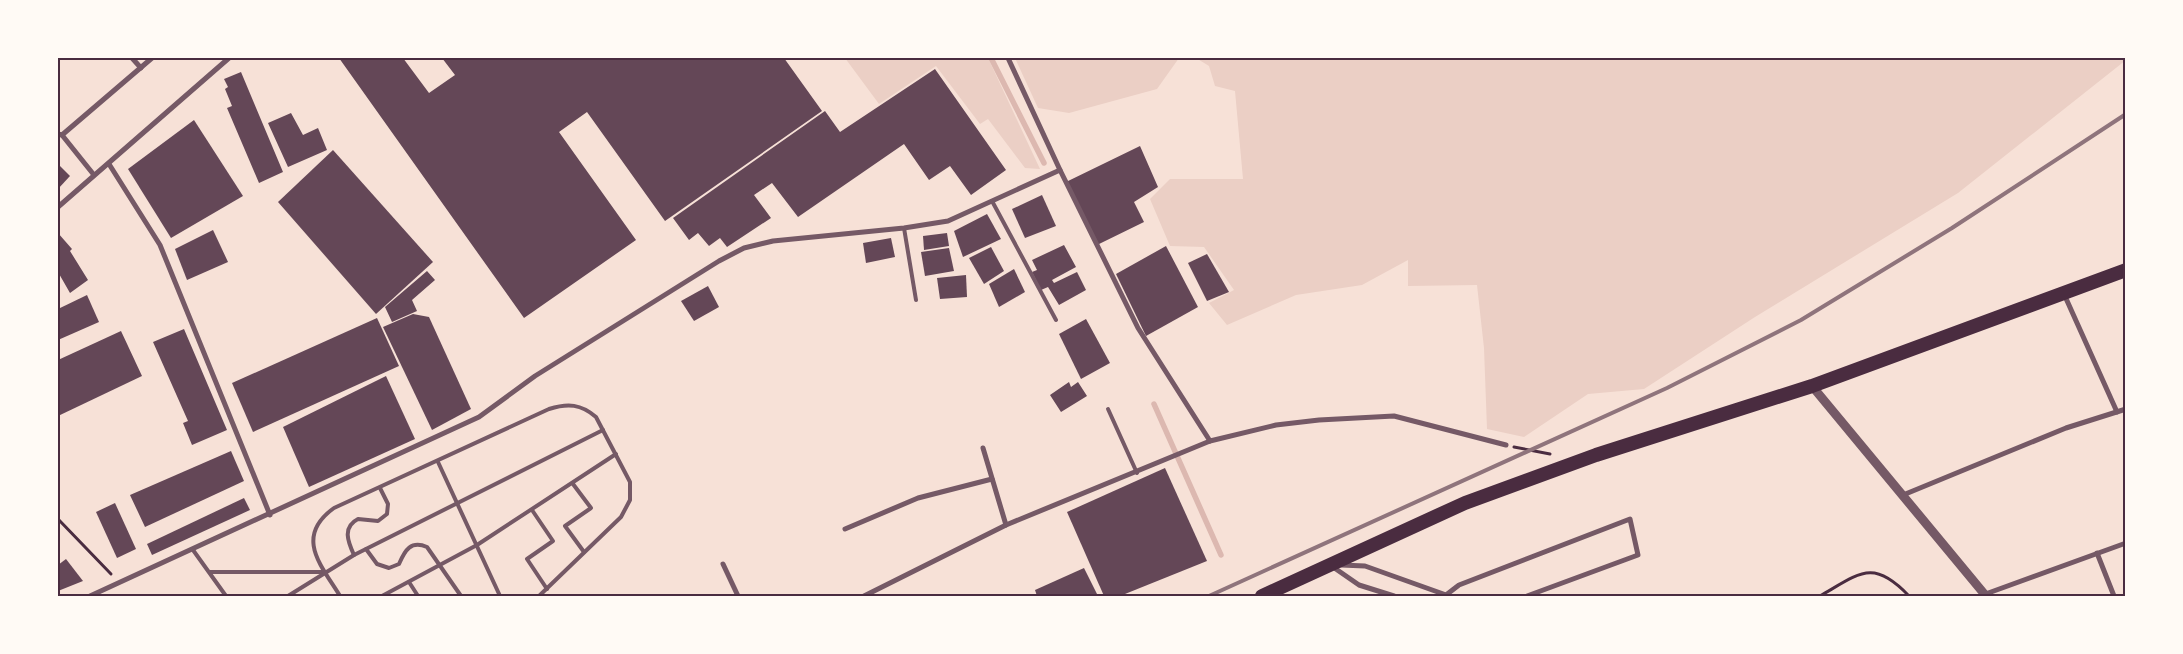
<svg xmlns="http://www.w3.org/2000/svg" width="2183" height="654" viewBox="0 0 2183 654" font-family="'Golos Text',sans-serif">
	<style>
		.green { fill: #ebcfc5 }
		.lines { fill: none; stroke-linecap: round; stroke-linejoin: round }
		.stream { stroke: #dcb8b0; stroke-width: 5.5 }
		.building { fill: #644757 }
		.path { stroke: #4a2c40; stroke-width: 3 }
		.service { stroke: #755966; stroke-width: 4 }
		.minor { stroke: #755966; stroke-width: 5 }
		.tertiary { stroke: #755966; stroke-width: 9 }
		.trunk { stroke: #4a2c40; stroke-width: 14 }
		.rail { stroke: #8f747c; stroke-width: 4 }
		.neatline { fill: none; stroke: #4a2c40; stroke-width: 2 }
	</style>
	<rect width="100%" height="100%" fill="#f7e1d7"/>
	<g class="green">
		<path d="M845,58H988L1040,169L1025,168L988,119L980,124L936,66L879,104Z"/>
		<path d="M1015,58H1179L1157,89L1069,113L1038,108Z"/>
		<path d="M1196,58H2125L2126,60L1958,193L1755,317L1644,389L1588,394L1524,437L1487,429L1484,348L1477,285L1408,286V260L1362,285L1296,295L1227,325L1209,303L1234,290L1204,247L1170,246L1150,199L1170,179H1243L1235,91L1215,86L1209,66Z"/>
	</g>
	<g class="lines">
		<g class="stream">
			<path d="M991,58L1044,163"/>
			<path d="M1154,404L1221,555"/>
		</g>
	</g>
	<g class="building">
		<path d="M339,58H403L429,93L455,75L442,58H784L822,111L665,221L587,112L559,132L636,240L524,318Z"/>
		<path d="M935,69L1006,170L971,195L950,166L929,180L904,144L798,217L772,183L754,195L771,218L727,247L720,238L709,246L698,233L689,240L673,218L825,111L840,132Z"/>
		<path d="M241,72L283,172L259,183L227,108L232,106L225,89L228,87L224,79Z"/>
		<path d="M291,113L303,135L318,128L327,150L288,167L268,123Z"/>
		<path d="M194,120L243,196L171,238L128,169Z"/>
		<path d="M1140,146L1158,187L1134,202L1144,222L1097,245L1066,182Z"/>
		<path d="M333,150L433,262L376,314L278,202Z"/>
		<path d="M58,164L70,176L58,189Z"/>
		<path d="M1042,195L1056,226L1025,238L1012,209Z"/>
		<path d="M987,214L1001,239L963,257L954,231Z"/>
		<path d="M213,230L228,262L187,280L175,249Z"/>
		<path d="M58,233L72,249L70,251L88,280L70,293L58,272Z"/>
		<path d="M947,233L949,246L924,250L923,236Z"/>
		<path d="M891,238L895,257L866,263L863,243Z"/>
		<path d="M1064,245L1076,267L1052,280L1054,283L1077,272L1086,290L1059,305L1048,287L1041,290L1032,272L1037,270L1032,260Z"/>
		<path d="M1166,246L1198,307L1146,336L1116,274Z"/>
		<path d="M991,247L1004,271L984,284L969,258Z"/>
		<path d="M949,248L954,271L925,276L921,252Z"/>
		<path d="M1207,254L1229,292L1207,301L1188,263Z"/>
		<path d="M1014,269L1025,292L999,307L989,284Z"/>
		<path d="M427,271L435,280L412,300L417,311L392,322L385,307Z"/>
		<path d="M966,275L967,297L940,299L937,278Z"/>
		<path d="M708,286L719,307L694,321L681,301Z"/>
		<path d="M87,295L99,322L58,340V309Z"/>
		<path d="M413,314L429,317L471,409L432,430L383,327Z"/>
		<path d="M377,318L399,366L253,432L232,383Z"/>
		<path d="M1086,319L1110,363L1081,379L1059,334Z"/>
		<path d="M184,329L227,430L192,445L183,423L188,421L153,342Z"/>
		<path d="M121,331L142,376L58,416V360Z"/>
		<path d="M386,376L415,439L309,487L283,427Z"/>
		<path d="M1069,382L1071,387L1078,382L1087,396L1061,412L1050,395Z"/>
		<path d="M231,451L244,481L145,527L130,495Z"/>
		<path d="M1165,468L1207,561L1120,596H1104L1067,512Z"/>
		<path d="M244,498L250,510L152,555L147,544Z"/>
		<path d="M115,503L136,549L117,558L96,512Z"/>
		<path d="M66,559L83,581L58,591V565Z"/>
		<path d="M1084,568L1098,596H1037L1035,590Z"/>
	</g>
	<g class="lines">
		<g class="path">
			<path d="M1514,447L1550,454"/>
			<path d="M58,519L111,574"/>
			<path d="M1820,596C1860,573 1873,558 1909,596"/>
		</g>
		<g class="service">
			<path d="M992,201L1056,320"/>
			<path d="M904,228L916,300"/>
			<path d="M1108,409L1137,473"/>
			<path d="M438,462L500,596"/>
			<path d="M573,484L591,508L565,526L584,552"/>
			<path d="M532,510L553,541L527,559L547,589"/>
			<path d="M366,549L377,564L389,568L399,564C405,550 411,540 427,547L461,596"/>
			<path d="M193,550L226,596"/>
			<path d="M354,555C348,542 342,527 358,519L378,521L387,514L388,504L380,488"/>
			<path d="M210,572H324"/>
			<path d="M409,582L418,596"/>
			<path d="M288,596L354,555L603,430"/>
			<path d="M340,596C321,565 294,537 334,508L549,409C568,403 581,404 596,417L630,482V500L621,517L539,596"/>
			<path d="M382,596L477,545L616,454"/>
		</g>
		<g class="minor">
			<path d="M132,58L141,68"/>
			<path d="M1008,58L1060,170L1138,328L1210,441"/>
			<path d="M58,134L62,135L152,58"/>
			<path d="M62,135L94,175"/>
			<path d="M109,164L160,245L270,515"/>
			<path d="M58,207L229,58"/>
			<path d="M2064,294L2117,412"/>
			<path d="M983,448L1006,525"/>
			<path d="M1903,495L2066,428L2126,409"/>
			<path d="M845,529L918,498L992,479"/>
			<path d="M2097,553L2114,596"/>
			<path d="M723,564L738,596"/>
			<path d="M1341,565L1365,566L1449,596"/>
			<path d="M1333,567L1359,585L1394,596"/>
			<path d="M1446,595L1459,585L1630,519L1638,555L1527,596"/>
			<path d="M90,596L479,417L535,376L719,261L744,248L773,241L904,228L948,221L1060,170"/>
			<path d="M864,596L1006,525L1210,441L1276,425L1319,420L1394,416L1506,445"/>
			<path d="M1980,596L2126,543"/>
		</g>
		<path class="tertiary" d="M1812,386L1986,596"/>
		<path class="trunk" d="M1262,596L1465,503L1596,455L1812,386L2126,270"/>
		<path class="rail" d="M1209,596L1667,388L1801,320L1952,228L2126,114"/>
	</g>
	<rect width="2183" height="654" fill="none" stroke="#fffaf5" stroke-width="118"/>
	<rect x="59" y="59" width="2065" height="536" class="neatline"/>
</svg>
